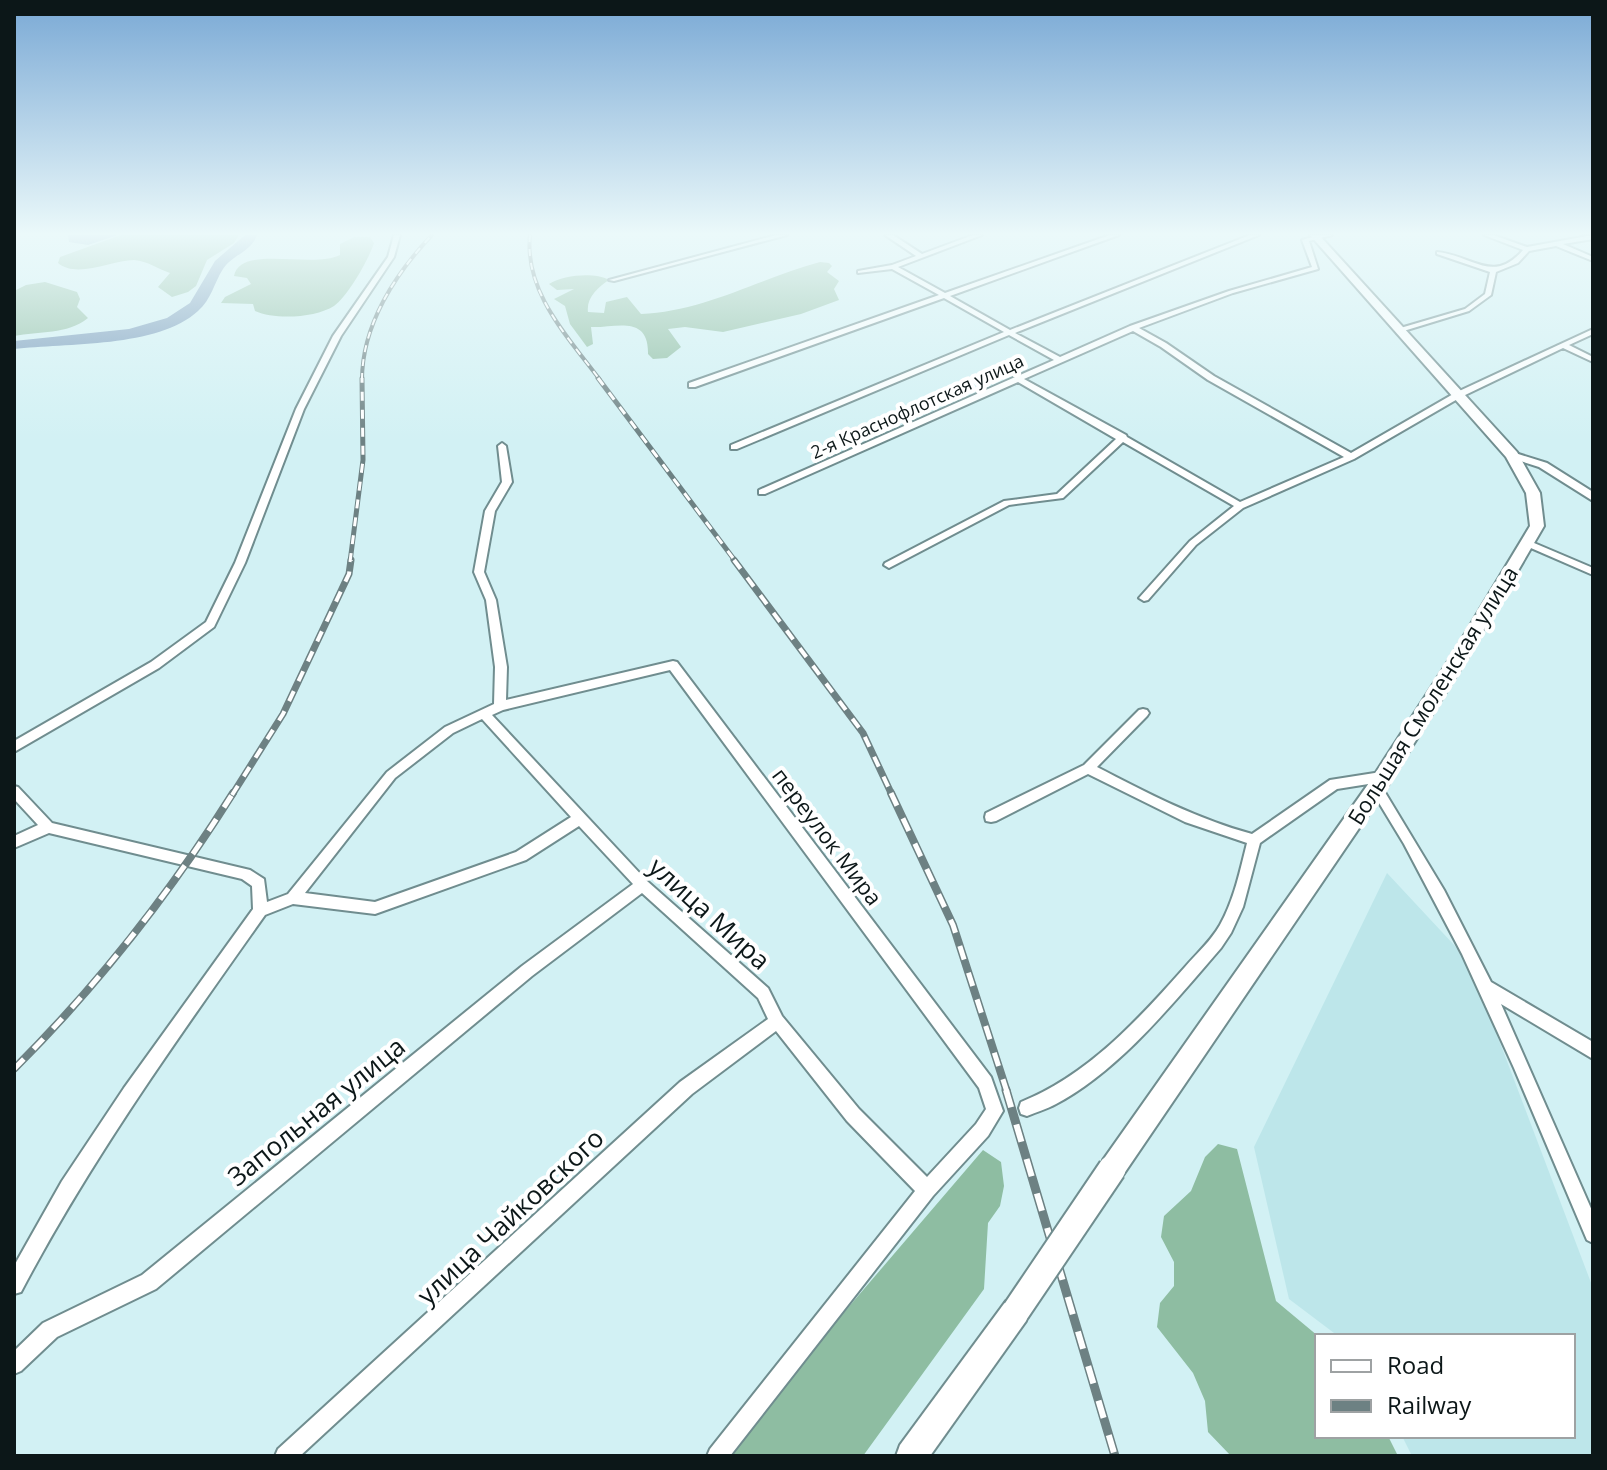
<svg xmlns="http://www.w3.org/2000/svg" width="1607" height="1470" viewBox="0 0 1607 1470" font-family="'Open Sans',sans-serif">
	<style>
		.built { fill: #bde6ea }
		.forest { fill: #8ebda2 }
		.lines { fill: none; stroke-linecap: round; stroke-linejoin: round }
		.river { fill: #7698b9; fill-rule: evenodd }
		.minor-casing { stroke: #708d8f; stroke-width: 4 }
		.tertiary-casing { stroke: #708d8f; stroke-width: 4 }
		.secondary-casing { stroke: #708d8f; stroke-width: 4 }
		.minor { fill: #fff; fill-rule: evenodd }
		.tertiary { fill: #fff; fill-rule: evenodd }
		.secondary { fill: #fff; fill-rule: evenodd }
		.rail-far4-casing { stroke: #6d8183; stroke-width: 4 }
		.rail-far3-casing { stroke: #6d8183; stroke-width: 5 }
		.rail-far2-casing { stroke: #6d8183; stroke-width: 7 }
		.rail-far1-casing { stroke: #6d8183; stroke-width: 8 }
		.rail-casing { stroke: #6d8183; stroke-width: 9 }
		.rail-far4 { stroke: #fff; stroke-width: 2; stroke-dasharray: 7; stroke-linecap: butt }
		.rail-far3 { stroke: #fff; stroke-width: 3; stroke-dasharray: 9; stroke-linecap: butt }
		.rail-far2 { stroke: #fff; stroke-width: 4; stroke-dasharray: 11; stroke-linecap: butt }
		.rail-far1 { stroke: #fff; stroke-width: 5; stroke-dasharray: 14; stroke-linecap: butt }
		.rail { stroke: #fff; stroke-width: 6; stroke-dasharray: 18; stroke-linecap: butt }
		.secondary-bridge-casing { stroke: #708d8f; stroke-width: 31; stroke-linecap: butt }
		.secondary-bridge { stroke: #fff; stroke-width: 27 }
		.labels { text-anchor: middle; dominant-baseline: central; stroke-width: 8; stroke-linejoin: round; paint-order: stroke }
		.far-street-label { font-size: 18px; fill: #0c1718; stroke: #fff }
		.street-label { font-size: 22px; fill: #0c1718; stroke: #fff }
		.near-street-label { font-size: 26px; fill: #0c1718; stroke: #fff }
	</style>
	<rect width="100%" height="100%" fill="#d2f1f4"/>
	<path class="built" d="M1387,873L1469,961L1593,1288V1456H1412L1402,1436H1573V1336H1338L1289,1299L1254,1147Z"/>
	<g class="forest">
		<path d="M121,235H239L234,243L207,260L196,286L188,292L172,297L158,287L170,273C158,269 148,261 134,260C112,260 77,279 58,263L60,257Z"/>
		<path d="M354,237H370L374,243C369,259 348,296 334,306C315,318 275,320 255,311L253,304L221,303L225,297L251,284L247,278L234,276C240,244 312,269 340,255V244Z"/>
		<path d="M820,262L829,263L832,266L827,272L839,281L834,289L839,300L801,314L723,332L685,327L668,329L681,347L667,358L653,359L648,354C649,314 615,328 591,327L593,344L587,347L570,324L565,306L554,299L574,289L557,290L549,284C564,275 594,272 609,280C598,287 586,298 588,312L604,313L606,302L627,297L641,314C703,312 761,278 820,262Z"/>
		<path d="M45,282L77,292L80,299L77,307L88,318C67,335 39,331 14,336V291L26,285Z"/>
		<path d="M1218,1144L1237,1149L1276,1301L1318,1336L1317,1436H1388L1398,1456H1231L1208,1432L1205,1401L1193,1373L1157,1327L1160,1303L1174,1286V1262L1161,1237L1164,1216L1191,1191L1205,1157Z"/>
		<path d="M983,1150L1001,1162L1004,1186L1000,1206L988,1223L984,1289L863,1456H721Z"/>
	</g>
	<g class="lines">
		<g class="river">
			<path d="M68,235H118L88,245L69,242Z"/>
			<path d="M245,235H257C252,251 232,255 223,269C214,283 211,300 198,311C158,348 66,343 14,349V341L129,329L167,318L190,303L215,261Z"/>
		</g>
		<defs>
			<g id="minor">
				<path d="M394,235H400L394,257L341,336L304,409L245,563L214,627L159,668L14,752V741L151,662L206,622L235,563L296,409L333,336L388,257Z"/>
				<path d="M776,235H787L614,281L609,280Z"/>
				<path d="M885,235H893L922,254L973,235H982L898,267L945,293L1110,235H1119L950,296L1010,330L1250,235H1259L1015,333L1060,357L1130,326L1229,291L1312,267L1302,240L1319,235H1332L1309,241L1318,269L1233,293L1139,328L1166,343L1214,376L1351,453L1455,393L1593,329V334L1569,345L1593,357V362L1563,348L1461,397L1354,459L1243,508L1196,545L1148,600L1144,601L1139,598L1190,541L1234,506L1123,442L1063,498L1009,505L889,568L884,565L885,563L1004,501L1057,494L1116,439L1018,382L765,494H759V490L1054,360L1009,335L737,449H731V445L1004,332L944,298L695,387H689V383L939,295L892,269L858,273V271L892,265L916,256ZM1133,331L1161,347L1208,380L1344,457L1240,502L1127,437L1126,435L1024,379Z"/>
				<path d="M1484,235H1493L1527,247L1593,235V239L1563,244L1593,257V261L1556,246L1529,251L1518,263L1496,272L1491,295L1469,311L1397,333V329L1465,309L1485,294L1490,272L1437,254V252C1472,255 1493,285 1523,250Z"/>
				<path d="M502,443L506,446L512,482L495,511L484,572L496,600L507,667L506,700L673,661L677,662L991,1077L1003,1111L988,1136L933,1196L730,1456H707L710,1449L915,1191L847,1121L776,1031L692,1094L300,1456H275L278,1449L680,1082L768,1019L758,998L642,893L532,976L156,1289L57,1337L21,1371L14,1374V1351L43,1323L142,1275L522,966L633,884L579,826L526,860L375,914L293,904L265,915C178,1038 91,1159 21,1292L14,1294V1266L62,1181L124,1088L253,909L252,886L242,879L49,833L14,848V836L38,825L14,799V786L18,787L52,823L250,870L264,879L267,902L288,894L387,772L445,727L494,704L495,667L486,600L474,572L485,511L502,482L498,446ZM670,670L979,1088L986,1109L976,1124L927,1177L859,1109L782,1016L768,988L647,881L492,715L503,710ZM482,719L571,817L516,852L375,902L305,893L395,778L453,733Z"/>
				<path d="M1527,540L1593,568V575L1524,545L1522,543Z"/>
				<path d="M1143,709L1147,710L1149,713L1147,716L1097,767C1147,793 1197,819 1252,834L1330,780L1381,772L1385,774L1387,777L1385,780L1381,782L1337,789L1260,843L1243,907L1231,933L1221,948C1174,1002 1120,1070 1056,1104C1047,1109 1036,1112 1027,1116L1021,1114L1019,1108L1021,1102C1088,1075 1138,1020 1185,967C1197,953 1211,941 1220,925C1234,900 1240,871 1247,843L1185,822L1088,774L996,821L991,822L986,821L985,817L986,813L1084,765L1139,710Z"/>
				<path d="M1376,783L1380,784L1444,890L1491,982L1593,1042V1059L1501,1004L1593,1213V1243L1587,1240L1514,1068L1462,954L1404,844L1370,788L1372,784Z"/>
			</g>
			<path id="tertiary" d="M1512,452L1547,463L1593,492V501L1539,467L1508,457V453Z"/>
			<g id="secondary">
				<path d="M1310,235H1319L1517,452L1540,493L1544,526L1466,660L1383,793L1121,1178L1112,1182L1103,1178L1099,1169L1103,1160L1369,783L1454,652L1530,526L1526,493L1506,457Z"/>
				<path d="M1016,1297L1026,1301L1030,1311L1026,1321L930,1456H896L900,1445L1006,1301Z"/>
			</g>
		</defs>
		<use href="#minor" class="minor-casing"/>
		<use href="#tertiary" class="tertiary-casing"/>
		<use href="#secondary" class="secondary-casing"/>
		<use href="#minor" class="minor"/>
		<use href="#tertiary" class="tertiary"/>
		<use href="#secondary" class="secondary"/>
		<defs>
			<g id="rail-far4">
				<path d="M530,235C524,292 568,337 600,380"/>
				<path d="M362,380C362,325 395,274 432,235"/>
			</g>
			<g id="rail-far3">
				<path d="M598,378L736,562"/>
				<path d="M350,562L363,460L362,378"/>
			</g>
			<g id="rail-far2">
				<path d="M734,560L863,733L892,795"/>
				<path d="M232,795L283,714L349,574L351,560"/>
			</g>
			<g id="rail-far1">
				<path d="M891,793L953,925L1007,1092"/>
				<path d="M14,1069C96,987 171,892 233,793"/>
			</g>
			<path id="rail" d="M1006,1090L1115,1456"/>
		</defs>
		<use href="#rail-far4" class="rail-far4-casing"/>
		<use href="#rail-far3" class="rail-far3-casing"/>
		<use href="#rail-far2" class="rail-far2-casing"/>
		<use href="#rail-far1" class="rail-far1-casing"/>
		<use href="#rail" class="rail-casing"/>
		<use href="#rail-far4" class="rail-far4"/>
		<use href="#rail-far3" class="rail-far3"/>
		<use href="#rail-far2" class="rail-far2"/>
		<use href="#rail-far1" class="rail-far1"/>
		<use href="#rail" class="rail"/>
		<defs>
			<path id="secondary-bridge" d="M1016,1311L1112,1169"/>
		</defs>
		<use href="#secondary-bridge" class="secondary-bridge-casing"/>
		<use href="#secondary-bridge" class="secondary-bridge"/>
	</g>
	<linearGradient id="sky" x2="0" y2="1"><stop stop-color="#7aa9d5"/><stop offset="0.53" stop-color="#ebf9fa"/><stop offset="1" stop-color="#ebf9fa" stop-opacity="0"/></linearGradient>
	<rect width="1607" height="441" fill="url(#sky)"/>
	<g class="labels">
		<g class="far-street-label">
			<text transform="translate(917 406) rotate(-24)">2-я Краснофлотская улица</text>
		</g>
		<g class="street-label">
			<text transform="translate(1432 695) rotate(-58)">Большая Смоленская улица</text>
			<text transform="translate(828 836) rotate(53)">переулок Мира</text>
		</g>
		<g class="near-street-label">
			<text transform="translate(710 913) rotate(42)">улица Мира</text>
			<text transform="translate(316 1111) rotate(-39)">Запольная улица</text>
			<text transform="translate(510 1216) rotate(-43)">улица Чайковского</text>
		</g>
	</g>
	<rect width="1607" height="1470" fill="none" stroke="#0c1718" stroke-width="32"/>
	<rect x="1315" y="1334" width="260" height="104" fill="#ffffff" stroke="#9ea2a3" stroke-width="2"/>
	<rect x="1331" y="1360" width="40" height="12" fill="#ffffff" stroke="#9ea2a3" stroke-width="2"/>
	<text x="1387" y="1374" font-size="24" fill="#0c1718">Road</text>
	<rect x="1331" y="1400" width="40" height="12" fill="#6d8183" stroke="#9ea2a3" stroke-width="2"/>
	<text x="1387" y="1414" font-size="24" fill="#0c1718">Railway</text>
</svg>
